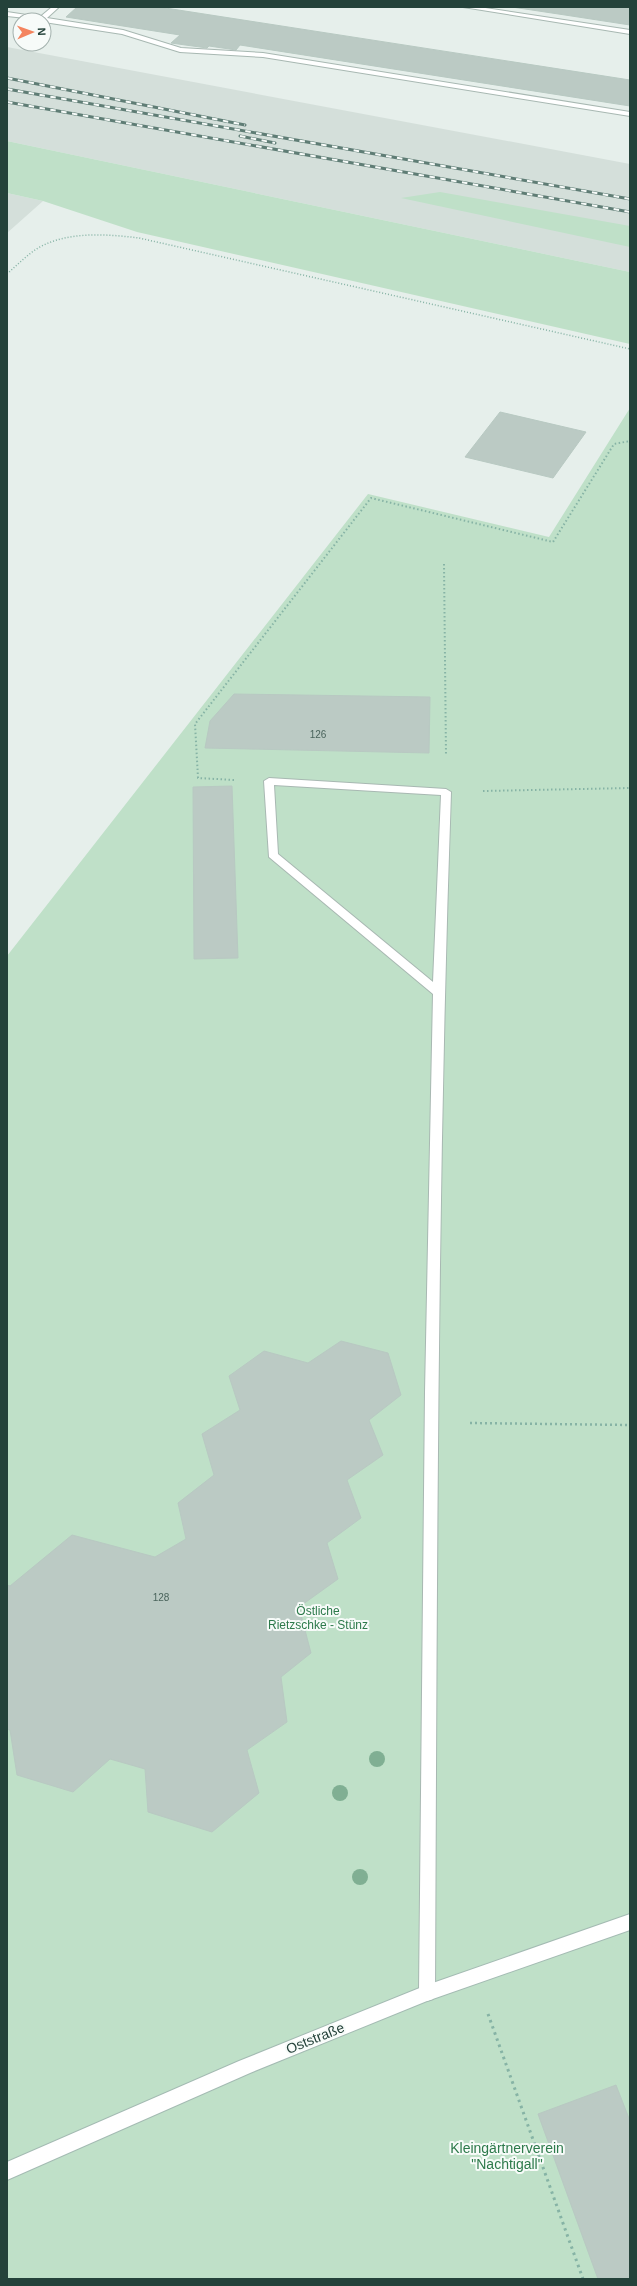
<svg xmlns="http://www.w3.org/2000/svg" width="637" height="2286" viewBox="0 0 637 2286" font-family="Helvetica,sans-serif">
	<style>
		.built { fill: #d4dfda }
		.green { fill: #bfe0c8 }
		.building { fill: #bbcac4; stroke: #b8c9c2 }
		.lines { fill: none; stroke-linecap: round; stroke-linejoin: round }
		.lane-casing { stroke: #a8b8b2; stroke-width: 2 }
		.secondary-casing { stroke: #a4bbb3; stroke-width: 2 }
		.path-far3 { stroke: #86b3a5; stroke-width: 1.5; stroke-dasharray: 1 2; stroke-linecap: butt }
		.path-far2 { stroke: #86b3a5; stroke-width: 2; stroke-dasharray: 1.5 2.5; stroke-linecap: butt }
		.path-far1 { stroke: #86b3a5; stroke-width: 2.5; stroke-dasharray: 2 3; stroke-linecap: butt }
		.path { stroke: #86b3a5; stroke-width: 3; stroke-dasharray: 2.5 4; stroke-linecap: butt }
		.lane { fill: #fff; fill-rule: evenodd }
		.secondary { fill: #fff; fill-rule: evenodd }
		.rail-casing { stroke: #5f7d75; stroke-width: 3 }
		.rail { stroke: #f7fbf9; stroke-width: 2; stroke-dasharray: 5.5; stroke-linecap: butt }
		.tree { fill: #80af93 }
		.labels { text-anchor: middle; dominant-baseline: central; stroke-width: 4; stroke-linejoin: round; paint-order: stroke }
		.number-label { font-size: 10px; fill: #4a645c }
		.park-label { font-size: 12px; fill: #2d7a4b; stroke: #f7fbf9 }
		.near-street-label { font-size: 14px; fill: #24423a; stroke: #f7fbf9 }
		.near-park-label { font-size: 14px; fill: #2d7a4b; stroke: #f7fbf9 }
	</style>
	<rect width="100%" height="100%" fill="#e6efeb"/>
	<g class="built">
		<path d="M7,47L630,164V272L7,141Z"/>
		<path d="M7,193L43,201L7,233Z"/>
	</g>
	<g class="green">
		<path d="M7,141L630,272V344L137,232L43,201L7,193Z"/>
		<path d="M440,192L630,226V247L401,198Z"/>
		<path d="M630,408V2279H7V956L368,494L549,537Z"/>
	</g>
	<g class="building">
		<path d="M77,7H159L630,80V106L240,45L236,50L209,46L207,48L171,43L180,35L66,17Z"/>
		<path d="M512,7H630V25L565,15Z"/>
		<path d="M500,412L586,432L553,478L465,457Z"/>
		<path d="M234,694L430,697L429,753L205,748L210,721Z"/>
		<path d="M232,786L238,958L194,959L193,787Z"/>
		<path d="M341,1341L388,1353L401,1395L369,1420L383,1455L347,1480L361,1518L327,1543L338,1579L299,1607L311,1653L281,1677L287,1722L247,1750L259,1793L212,1832L148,1812L145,1769L110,1759L73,1792L17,1775L10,1730L7,1729V1585L10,1586L72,1535L155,1557L186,1539L178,1503L214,1475L202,1434L240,1410L229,1376L264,1351L308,1363Z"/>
		<path d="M616,2085L630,2121V2279H598L538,2114Z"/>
	</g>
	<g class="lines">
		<defs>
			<g id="lane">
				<path d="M52,7H59L47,18L123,30L181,48L263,53L630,112V116L263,57L180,52L122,34L44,22V20L7,16V12L40,17Z"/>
				<path d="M463,7H479L630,30V34Z"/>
				<path d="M269,778L446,789L451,792C437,1192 437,1593 435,1993L433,1999L427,2001L421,1999L419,1993L425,1392L433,994L269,857L264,781ZM274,785L441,795L433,982L278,854Z"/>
			</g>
			<path id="secondary" d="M630,1914V1930L427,2001L250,2073L7,2180V2162L239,2061L427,1985Z"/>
		</defs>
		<use href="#lane" class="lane-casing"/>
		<use href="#secondary" class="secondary-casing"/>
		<path class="path-far3" d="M7,274C17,265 27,255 38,248C68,231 106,234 139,238L630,349"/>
		<g class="path-far2">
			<path d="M444,564L446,756"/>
			<path d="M234,780L198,778L195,724L371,498L553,542L614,444L630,441"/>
			<path d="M483,791L630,788"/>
		</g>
		<path class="path-far1" d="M470,1423L630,1425"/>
		<path class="path" d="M488,2014L583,2279"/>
		<use href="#lane" class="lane"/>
		<use href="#secondary" class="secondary"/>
		<defs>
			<g id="rail">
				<path d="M7,78L245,125"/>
				<path d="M7,89L630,199"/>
				<path d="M7,102L630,212"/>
				<path d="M240,136L275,143"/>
			</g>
		</defs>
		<use href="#rail" class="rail-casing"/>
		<use href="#rail" class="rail"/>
	</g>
	<g class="tree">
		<circle cx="377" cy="1759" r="8"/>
		<circle cx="340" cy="1793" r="8"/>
		<circle cx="360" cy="1877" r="8"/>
	</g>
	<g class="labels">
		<g class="number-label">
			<text x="318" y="734">126</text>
			<text x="161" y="1597">128</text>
		</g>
		<g class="park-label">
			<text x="318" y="1611">Östliche<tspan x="318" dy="14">Rietzschke - Stünz</tspan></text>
		</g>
		<g class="near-street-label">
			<text transform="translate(315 2038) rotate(-22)">Oststraße</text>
		</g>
		<g class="near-park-label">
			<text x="507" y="2148">Kleingärtnerverein<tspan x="507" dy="16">"Nachtigall"</tspan></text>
		</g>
	</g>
	<rect width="637" height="2286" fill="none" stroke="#24423a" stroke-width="16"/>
	<g transform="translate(32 32) rotate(88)"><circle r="19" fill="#f7fbf9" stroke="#a3b1ad"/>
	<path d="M0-3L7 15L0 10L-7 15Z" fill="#f4845f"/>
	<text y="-6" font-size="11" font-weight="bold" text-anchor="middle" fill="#24423a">N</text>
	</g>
</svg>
